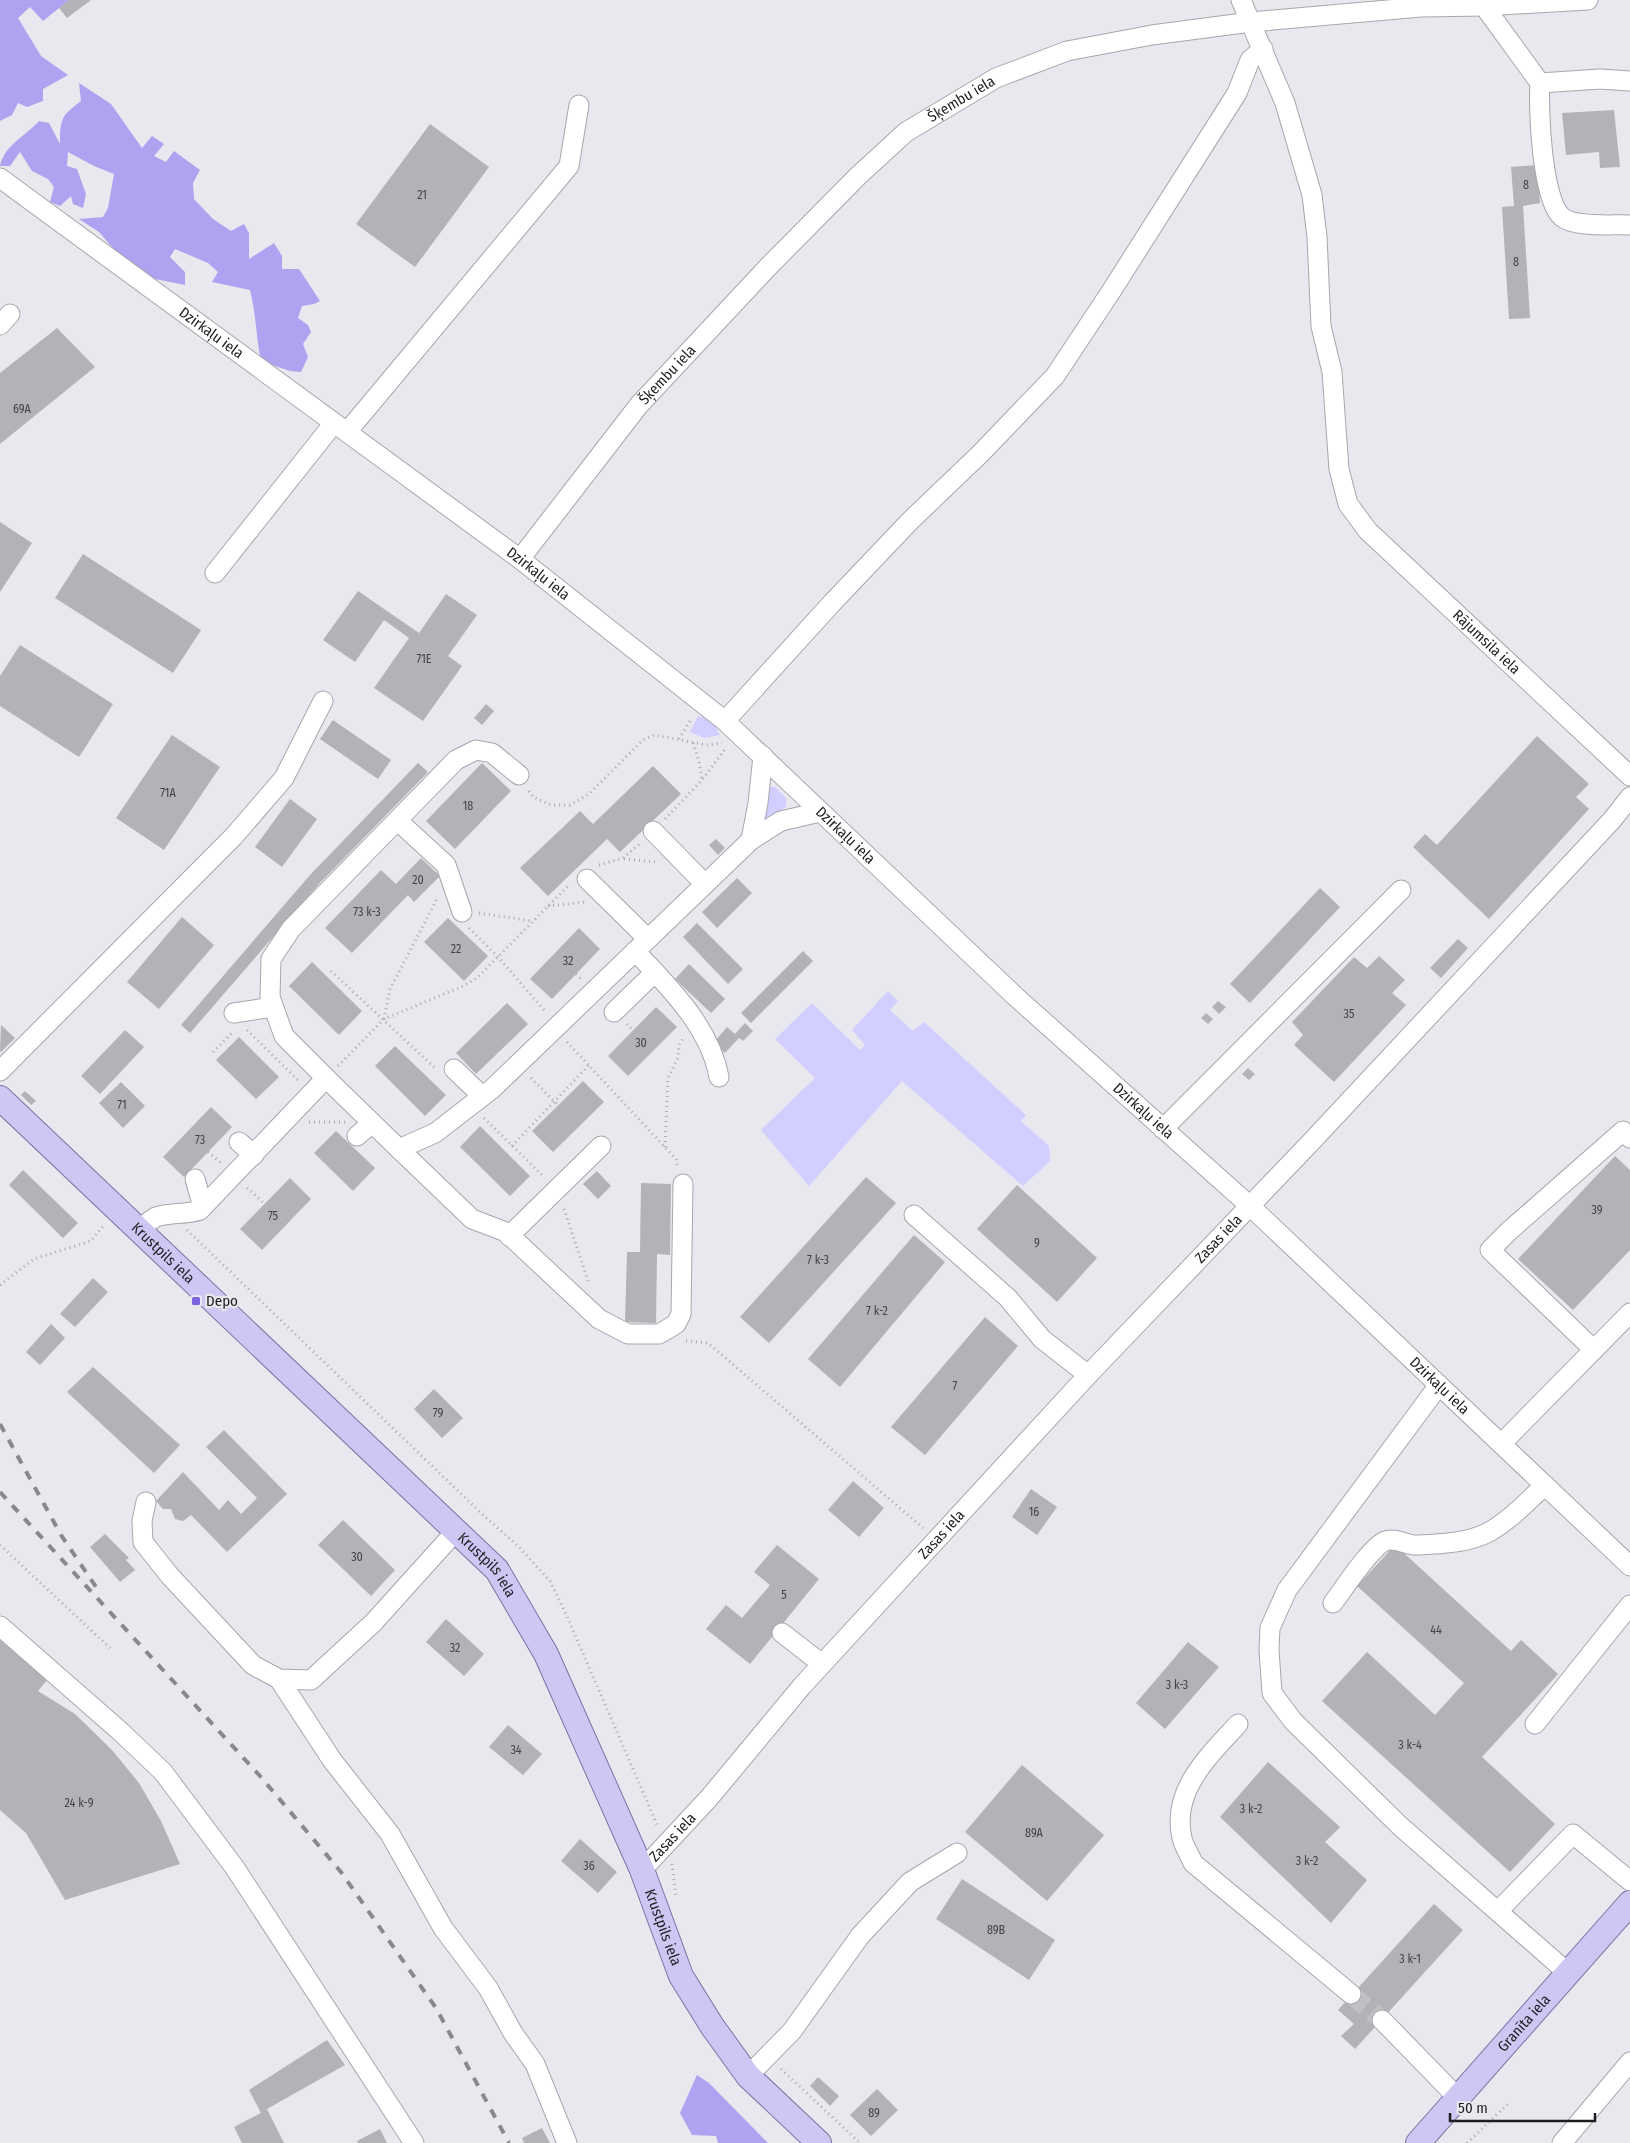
<svg xmlns="http://www.w3.org/2000/svg" width="1630" height="2143" viewBox="0 0 1630 2143" font-family="'Fira Sans Condensed',sans-serif">
	<style>
		.green { fill: #d2ceff }
		.forest { fill: #ada3f0 }
		.building { fill: #b2b2b7 }
		.lines { fill: none; stroke-linecap: round; stroke-linejoin: round }
		.minor-tunnel { stroke: #c0c0c5; stroke-width: 19; stroke-dasharray: 19 9; stroke-linecap: butt }
		.minor-casing { stroke: #a7a6ac; stroke-width: 21 }
		.major-casing { stroke: #7973a4; stroke-width: 26 }
		.path { stroke: #a9a9ae; stroke-width: 3; stroke-dasharray: 1 4; stroke-linecap: butt }
		.minor { stroke: #fff; stroke-width: 19 }
		.major { stroke: #ccc7f3; stroke-width: 24 }
		.rail { stroke: #89898d; stroke-width: 4; stroke-dasharray: 9 9; stroke-linecap: butt }
		.poi-dot { fill: #7d64df; stroke: #e8e8ee; stroke-width: 2 }
		.labels { text-anchor: middle; dominant-baseline: central; stroke-width: 4.5; stroke-linejoin: round; paint-order: stroke }
		.number-label { font-size: 12px; fill: #434346 }
		.street-label { font-size: 15px; fill: #1e1e20; stroke: #e8e8ee }
		.poi-label { font-size: 15px; fill: #1e1e20; stroke: #e8e8ee; text-anchor: start }
	</style>
	<rect width="100%" height="100%" fill="#e8e8ee"/>
	<g class="green">
		<path d="M698,716L712,720L720,735L704,738L690,732Z"/>
		<path d="M768,787H775L786,798V807L760,826Z"/>
		<path d="M888,991L898,1001L890,1010L913,1031L924,1022L1026,1115L1021,1121L1049,1146L1050,1161L1023,1186L902,1081L809,1186L761,1130L815,1078L775,1039L812,1003L860,1050L865,1045L852,1030Z"/>
	</g>
	<g class="forest">
		<path d="M0,0H69L43,21L30,7L18,18L41,56L68,75L43,89V101L27,107L18,103L12,115L0,121Z"/>
		<path d="M79,83L111,104L142,148L152,136L164,144L154,156L166,162L174,151L200,170L193,183L194,199L213,219L231,231L244,224L249,233V259L274,243L282,256V269H299L320,301L314,304L302,306L298,318L308,325L311,332L303,344L308,357L301,372L290,371L261,361C256,337 256,313 250,290L212,282L218,272L208,263L175,249L170,257L185,272V285L150,278L117,253L99,232L79,219L103,217L108,208L114,174L94,166L68,152L67,166L77,169L86,194L83,208L73,204L71,196L60,206L50,202L54,187L48,179L32,171L20,152L10,166H0C5,144 26,136 39,121L49,123L60,144C60,119 61,116 81,101Z"/>
		<path d="M697,2075L709,2083L768,2143H718L716,2136L692,2135L680,2113Z"/>
	</g>
	<g class="building">
		<path d="M69,0H91L67,18L59,8Z"/>
		<path d="M1614,110L1620,167L1600,168L1599,152L1566,155L1562,113Z"/>
		<path d="M430,124L489,167L415,267L356,224Z"/>
		<path d="M1537,165L1540,203L1523,206L1530,318L1509,319L1502,207L1514,206L1511,167Z"/>
		<path d="M57,328L95,367L0,444V373Z"/>
		<path d="M0,522L32,543L0,592Z"/>
		<path d="M83,554L201,630L173,673L55,598Z"/>
		<path d="M358,591L419,633L446,594L477,615L448,656L462,666L423,721L374,688L409,638L384,620L355,662L323,640Z"/>
		<path d="M20,645L113,704L79,757L0,706V676Z"/>
		<path d="M486,704L494,711L482,725L474,718Z"/>
		<path d="M333,720L391,760L378,779L320,739Z"/>
		<path d="M172,735L220,767L164,850L116,818Z"/>
		<path d="M1537,736L1589,784L1576,797L1589,809L1489,919L1413,847L1425,834L1437,845Z"/>
		<path d="M418,763L428,772L319,884L190,1033L181,1025L310,875Z"/>
		<path d="M482,763L511,791L455,849L426,821Z"/>
		<path d="M653,766L681,794L620,852L607,839L548,896L520,868L580,811L593,824Z"/>
		<path d="M290,799L317,819L282,867L255,847Z"/>
		<path d="M716,839L725,848L718,855L709,845Z"/>
		<path d="M421,858L440,876L414,902L408,895L352,953L325,928L381,870L396,884Z"/>
		<path d="M737,878L752,893L717,928L702,912Z"/>
		<path d="M1320,888L1340,907L1250,1003L1230,984Z"/>
		<path d="M182,917L214,945L159,1009L127,982Z"/>
		<path d="M448,918L488,956L464,981L424,942Z"/>
		<path d="M697,923L743,969L728,984L683,937Z"/>
		<path d="M579,928L600,949L552,999L530,979Z"/>
		<path d="M1458,939L1468,948L1441,978L1430,968Z"/>
		<path d="M803,951L813,961L751,1023L741,1013Z"/>
		<path d="M1379,956L1405,980L1392,993L1406,1005L1334,1082L1294,1045L1303,1035L1292,1022L1354,957L1367,968Z"/>
		<path d="M312,962L362,1011L339,1035L289,986Z"/>
		<path d="M689,964L725,999L711,1013L675,979Z"/>
		<path d="M1218,1001L1226,1007L1219,1014L1212,1007Z"/>
		<path d="M507,1003L528,1024L476,1074L456,1053Z"/>
		<path d="M656,1007L677,1027L628,1076L608,1056Z"/>
		<path d="M1206,1013L1213,1019L1208,1024L1201,1018Z"/>
		<path d="M745,1023L753,1031L743,1041L739,1038L725,1053L714,1042L727,1027L735,1034Z"/>
		<path d="M1,1025L15,1038L1,1052L0,1051Z"/>
		<path d="M125,1030L144,1047L100,1094L81,1076Z"/>
		<path d="M239,1037L279,1077L256,1099L216,1060Z"/>
		<path d="M395,1046L446,1095L425,1116L375,1066Z"/>
		<path d="M1248,1068L1255,1074L1249,1080L1242,1074Z"/>
		<path d="M583,1081L604,1102L553,1152L532,1131Z"/>
		<path d="M121,1082L145,1106L123,1128L99,1103Z"/>
		<path d="M25,1091L36,1101L31,1105L21,1095Z"/>
		<path d="M211,1107L232,1127L184,1177L163,1157Z"/>
		<path d="M480,1126L530,1176L510,1196L460,1147Z"/>
		<path d="M336,1131L375,1168L353,1191L314,1153Z"/>
		<path d="M1615,1156L1630,1170V1250L1573,1310L1518,1259Z"/>
		<path d="M23,1170L78,1223L63,1238L9,1185Z"/>
		<path d="M597,1171L611,1186L598,1199L583,1184Z"/>
		<path d="M866,1177L896,1203L769,1343L740,1317Z"/>
		<path d="M290,1178L311,1199L262,1250L240,1229Z"/>
		<path d="M641,1183L671,1184L670,1255L657,1254L656,1323L625,1322L627,1252H640Z"/>
		<path d="M1017,1185L1097,1258L1057,1302L977,1229Z"/>
		<path d="M914,1235L945,1262L840,1387L808,1359Z"/>
		<path d="M93,1278L108,1292L75,1327L60,1314Z"/>
		<path d="M985,1317L1018,1346L925,1455L891,1427Z"/>
		<path d="M51,1324L65,1338L40,1365L26,1352Z"/>
		<path d="M93,1367L180,1445L154,1473L67,1392Z"/>
		<path d="M434,1389L463,1418L442,1438L414,1409Z"/>
		<path d="M224,1430L287,1494L227,1552L191,1515L183,1521L175,1519L171,1509H163L156,1501L183,1472L219,1510L228,1500L241,1514L257,1498L206,1447Z"/>
		<path d="M853,1481L884,1508L859,1537L828,1510Z"/>
		<path d="M1031,1489L1057,1507L1037,1535L1012,1517Z"/>
		<path d="M343,1520L395,1570L371,1596L318,1545Z"/>
		<path d="M105,1534L129,1558L126,1560L135,1570L120,1582L90,1547Z"/>
		<path d="M777,1545L819,1579L750,1664L706,1629L726,1605L742,1618L770,1585L754,1572Z"/>
		<path d="M1395,1545L1511,1651L1521,1640L1558,1674L1482,1757L1555,1824L1510,1872L1322,1701L1367,1652L1435,1715L1464,1683L1357,1586Z"/>
		<path d="M446,1619L484,1654L464,1676L426,1642Z"/>
		<path d="M0,1640L48,1679L38,1691L75,1714L112,1750L139,1783L161,1821L180,1864L65,1900L26,1833L0,1810Z"/>
		<path d="M1188,1642L1219,1667L1165,1729L1136,1703Z"/>
		<path d="M508,1725L542,1754L523,1775L489,1747Z"/>
		<path d="M1268,1762L1340,1827L1325,1842L1367,1880L1331,1923L1220,1817Z"/>
		<path d="M1022,1765L1104,1835L1047,1901L965,1832Z"/>
		<path d="M580,1839L617,1872L598,1893L561,1861Z"/>
		<path d="M962,1879L1055,1940L1029,1980L936,1919Z"/>
		<path d="M1434,1904L1463,1930L1355,2049L1341,2036L1354,2024L1338,2010Z"/>
		<path d="M327,2040L345,2065L267,2109L284,2143H242L234,2127L261,2113L249,2090Z"/>
		<path d="M818,2077L839,2096L830,2106L810,2086Z"/>
		<path d="M877,2089L898,2110L871,2136L850,2115Z"/>
		<path d="M542,2128L550,2143H524L522,2138Z"/>
		<path d="M380,2129L387,2143H358L357,2141Z"/>
	</g>
	<g class="lines">
		<path class="minor-tunnel" d="M1351,1994L1382,2020"/>
		<defs>
			<g id="minor">
				<path id="s1" d="M1241,0L1285,103L1312,195L1317,237L1321,326L1332,372L1339,469L1348,504L1368,531L1630,776"/>
				<path d="M1484,6L1540,83C1538,109 1542,201 1562,217C1575,228 1613,224 1630,225"/>
				<path d="M1540,83L1600,79L1630,81"/>
				<path id="s2" d="M0,178L520,559L725,721L1016,997L1250,1206L1630,1566"/>
				<path d="M0,325L10,314"/>
				<path d="M347,432L569,166L579,105"/>
				<path id="s3" d="M520,559L639,405L768,267L858,176L906,132L996,78L1067,51L1152,35L1251,22L1421,7L1484,6L1588,0"/>
				<path d="M215,573L334,423"/>
				<path d="M725,721L832,603L910,521L980,454L1055,376L1112,290L1237,93L1250,60L1263,49"/>
				<path d="M398,821L446,865L462,912"/>
				<path d="M653,831L705,884"/>
				<path d="M751,840L758,803L763,756"/>
				<path d="M587,879L648,939"/>
				<path d="M635,951C669,987 710,1027 719,1077"/>
				<path d="M614,1012L655,972"/>
				<path d="M234,1013L273,1007"/>
				<path d="M454,1069L482,1096"/>
				<path d="M0,1071L234,836L284,778L323,701"/>
				<path d="M326,1078L284,1036L270,997L271,959L291,929L456,760L476,750L492,753L519,775"/>
				<path d="M1163,1129L1401,890"/>
				<path d="M357,1136L372,1123"/>
				<path d="M239,1142L254,1155"/>
				<path d="M399,1149L472,1219L506,1232L599,1319L628,1334H659L676,1324L681,1314L683,1184"/>
				<path d="M195,1179L203,1207"/>
				<path d="M914,1215L1008,1298L1042,1339L1088,1375"/>
				<path d="M140,1229C145,1225 150,1220 156,1217C170,1212 186,1215 200,1210L326,1078L399,1149L435,1133L492,1089L751,840L781,821L820,812"/>
				<path d="M509,1236L601,1146"/>
				<path d="M1594,1350L1490,1250L1509,1231L1623,1131L1630,1138"/>
				<path d="M1439,1385L1287,1590L1270,1628L1269,1650L1272,1693L1293,1721L1400,1826L1568,1973"/>
				<path d="M1501,1444L1630,1313"/>
				<path d="M146,1502L142,1521L143,1542L170,1576L253,1665L279,1679L311,1680L373,1623L456,1531"/>
				<path d="M1333,1603C1345,1587 1369,1549 1385,1541C1395,1537 1408,1546 1418,1545C1442,1544 1468,1543 1489,1532C1510,1520 1528,1501 1545,1485"/>
				<path d="M0,1626L121,1732L163,1772L235,1868L414,2143"/>
				<path d="M782,1633L822,1664"/>
				<path d="M279,1679L332,1760L390,1834L443,1928L488,1988L513,2033L535,2064L567,2143"/>
				<path d="M1238,1724C1209,1756 1171,1790 1182,1838C1184,1847 1190,1855 1193,1863L1351,1994"/>
				<path d="M1535,1724L1630,1605"/>
				<path id="s4" d="M642,1870L709,1798L802,1686L1088,1375L1312,1141L1612,820L1630,797"/>
				<path d="M1498,1911L1573,1834L1630,1881"/>
				<path d="M1382,2020L1458,2098"/>
				<path d="M748,2076L792,2031L860,1936L910,1882L957,1853"/>
				<path d="M1562,2143L1630,2062"/>
			</g>
			<g id="major">
				<path id="s5" d="M0,1098L497,1570L546,1654L642,1870L681,1976L712,2026L748,2076L819,2143"/>
				<path id="s6" d="M1418,2143L1630,1903"/>
			</g>
		</defs>
		<use href="#minor" class="minor-casing"/>
		<use href="#major" class="major-casing"/>
		<g class="path">
			<path d="M679,739L692,718"/>
			<path d="M693,743L699,761L702,780"/>
			<path d="M529,791L533,797L551,805H570L589,794L643,740L654,735L707,745L722,743"/>
			<path d="M665,819L702,780L726,748"/>
			<path d="M624,859L657,862"/>
			<path d="M599,865L623,858L641,843"/>
			<path d="M548,906L584,902"/>
			<path d="M479,913L532,921"/>
			<path d="M469,928L498,957L545,1011"/>
			<path d="M331,971L436,1069"/>
			<path d="M576,974L581,979"/>
			<path d="M384,1019L390,989L438,897"/>
			<path d="M627,1024L633,1030"/>
			<path d="M247,1030L298,1080"/>
			<path d="M567,1042L676,1159L678,1168"/>
			<path d="M213,1052L234,1031"/>
			<path d="M338,1066L384,1019L463,986L477,978L570,884"/>
			<path d="M531,1078L558,1105"/>
			<path d="M484,1118L544,1177"/>
			<path d="M309,1122H345"/>
			<path d="M512,1146L589,1065"/>
			<path d="M665,1147L668,1078L678,1058L679,1045L684,1037"/>
			<path d="M208,1152L221,1163"/>
			<path d="M247,1188L265,1204"/>
			<path d="M564,1209L588,1281"/>
			<path d="M187,1230L482,1514L519,1547L550,1581L566,1614L658,1827"/>
			<path d="M0,1285L34,1259L91,1241L104,1225"/>
			<path d="M686,1341L708,1343L923,1528"/>
			<path d="M0,1545L110,1648"/>
			<path d="M672,1864L676,1897"/>
			<path d="M781,2069L860,2143"/>
			<path d="M1467,2143L1510,2102"/>
		</g>
		<use href="#minor" class="minor"/>
		<use href="#major" class="major"/>
		<g class="rail">
			<path d="M0,1424L61,1535L96,1587"/>
			<path d="M0,1492L260,1776L341,1872L436,2008L509,2143"/>
		</g>
	</g>
	<rect class="poi-dot" x="191" y="1296" width="10" height="10" rx="2.5"/>
	<g class="labels">
		<g class="number-label">
			<text x="1526" y="185">8</text>
			<text x="422" y="195">21</text>
			<text x="1516" y="262">8</text>
			<text x="22" y="409">69A</text>
			<text x="424" y="659">71E</text>
			<text x="168" y="793">71A</text>
			<text x="468" y="806">18</text>
			<text x="418" y="880">20</text>
			<text x="367" y="912">73 k-3</text>
			<text x="456" y="949">22</text>
			<text x="568" y="961">32</text>
			<text x="1349" y="1014">35</text>
			<text x="641" y="1043">30</text>
			<text x="122" y="1105">71</text>
			<text x="200" y="1140">73</text>
			<text x="1597" y="1210">39</text>
			<text x="273" y="1216">75</text>
			<text x="1037" y="1243">9</text>
			<text x="818" y="1260">7 k-3</text>
			<text x="877" y="1311">7 k-2</text>
			<text x="955" y="1386">7</text>
			<text x="438" y="1413">79</text>
			<text x="1034" y="1512">16</text>
			<text x="357" y="1557">30</text>
			<text x="784" y="1595">5</text>
			<text x="1436" y="1630">44</text>
			<text x="455" y="1648">32</text>
			<text x="1177" y="1685">3 k-3</text>
			<text x="1410" y="1745">3 k-4</text>
			<text x="516" y="1750">34</text>
			<text x="79" y="1803">24 k-9</text>
			<text x="1251" y="1809">3 k-2</text>
			<text x="1034" y="1833">89A</text>
			<text x="1307" y="1861">3 k-2</text>
			<text x="589" y="1866">36</text>
			<text x="996" y="1930">89B</text>
			<text x="1410" y="1959">3 k-1</text>
			<text x="874" y="2113">89</text>
		</g>
		<g class="street-label">
			<text stroke="none"><textPath href="#s3" startOffset="641">Šķembu iela</textPath></text>
			<text stroke="none"><textPath href="#s2" startOffset="262">Dzirkaļu iela</textPath></text>
			<text stroke="none"><textPath href="#s3" startOffset="236">Šķembu iela</textPath></text>
			<text stroke="none"><textPath href="#s2" startOffset="668">Dzirkaļu iela</textPath></text>
			<text stroke="none"><textPath href="#s1" startOffset="716">Rājumsila iela</textPath></text>
			<text stroke="none"><textPath href="#s2" startOffset="1072">Dzirkaļu iela</textPath></text>
			<text stroke="none"><textPath href="#s2" startOffset="1478">Dzirkaļu iela</textPath></text>
			<text stroke="none"><textPath href="#s4" startOffset="855">Zasas iela</textPath></text>
			<text stroke="none"><textPath href="#s5" startOffset="225">Krustpils iela</textPath></text>
			<text stroke="none"><textPath href="#s2" startOffset="1882">Dzirkaļu iela</textPath></text>
			<text stroke="none"><textPath href="#s4" startOffset="450">Zasas iela</textPath></text>
			<text stroke="none"><textPath href="#s5" startOffset="675">Krustpils iela</textPath></text>
			<text stroke="none"><textPath href="#s4" startOffset="45">Zasas iela</textPath></text>
			<text stroke="none"><textPath href="#s5" startOffset="1080">Krustpils iela</textPath></text>
			<text stroke="none"><textPath href="#s6" startOffset="160">Granīta iela</textPath></text>
		</g>
		<g class="poi-label">
			<text x="206" y="1301">Depo</text>
		</g>
	</g>
	<path d="M1450 2113v8h145v-8" fill="none" stroke="#1e1e20" stroke-width="2.5"/>
	<text x="1458" y="2113" font-size="15" fill="#1e1e20" stroke="#e8e8ee" stroke-width="4" paint-order="stroke">50 m</text>
</svg>
